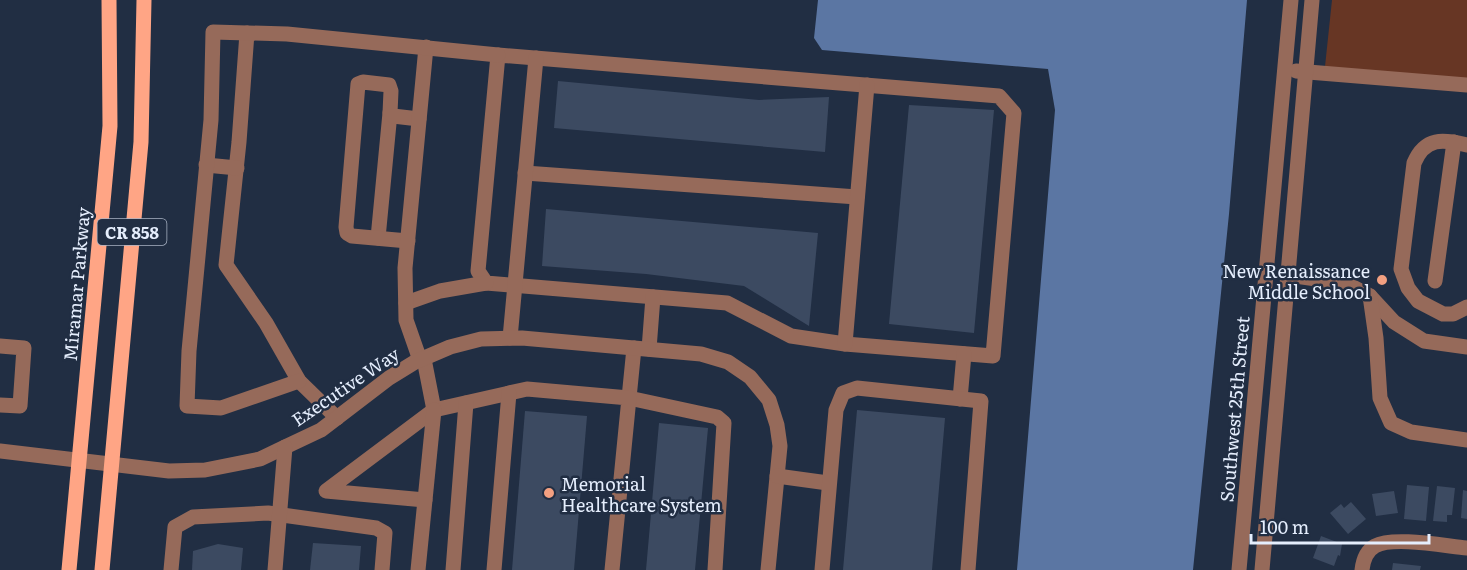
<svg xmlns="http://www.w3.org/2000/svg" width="1467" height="570" viewBox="0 0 1467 570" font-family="Literata,serif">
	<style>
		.green { fill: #673624 }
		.water { fill: #5b76a3 }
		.building { fill: #3c4a61 }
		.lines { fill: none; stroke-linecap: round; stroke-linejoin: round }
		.minor { stroke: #966a5a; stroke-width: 15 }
		.major { stroke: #ffa585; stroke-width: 15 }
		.poi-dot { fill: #f3a081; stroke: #212e43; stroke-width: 2 }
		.labels { text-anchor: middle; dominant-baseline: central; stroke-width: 5; stroke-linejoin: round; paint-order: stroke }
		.shield { fill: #212e43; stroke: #aab4c5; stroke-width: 1.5 }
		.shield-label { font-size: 16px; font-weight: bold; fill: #e5eefd }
		.poi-label { font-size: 18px; fill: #e5eefd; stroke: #212e43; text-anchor: end }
		.street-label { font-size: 18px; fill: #e5eefd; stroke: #212e43 }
	</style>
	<rect width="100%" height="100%" fill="#212e43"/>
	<path class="green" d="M1332,0H1467V89L1324,76Z"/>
	<path class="water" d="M818,0H1247L1229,214L1193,570H1017L1055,110L1048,69L822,50L814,38Z"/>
	<g class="building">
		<path d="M558,81L759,100L829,97L825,152L554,128Z"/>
		<path d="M909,105L994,110L974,333L889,324Z"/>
		<path d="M546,209L818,233L809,326L744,286L646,274L542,266Z"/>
		<path d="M857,410L945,418L932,570H843Z"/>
		<path d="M525,411L587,416L574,570H512Z"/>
		<path d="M659,423L708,428L695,570H646Z"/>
		<path d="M1407,485L1429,487L1426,521L1404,519Z"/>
		<path d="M1437,486L1455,488L1452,515H1447V522L1433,521Z"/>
		<path d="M1463,490L1467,491V519L1461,518Z"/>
		<path d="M1394,491L1398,513L1376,516L1372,494Z"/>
		<path d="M1351,502L1366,519L1348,534L1330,513L1341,504L1344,508Z"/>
		<path d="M1321,536L1342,544L1340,556L1338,555L1334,566L1313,558Z"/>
		<path d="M313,543L361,546L359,570H310Z"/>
		<path d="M218,544L243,548L241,570H192L193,551Z"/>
		<path d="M1393,563L1421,566L1420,570H1392Z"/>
	</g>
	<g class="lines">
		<g class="minor">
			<path d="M247,33L239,142L226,265L266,323L299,381L337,418"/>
			<path d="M498,55L999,96L1014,113L993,356L845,344L791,336L727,303L486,283L478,271Z"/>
			<path d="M1296,71L1467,85"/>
			<path d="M1467,145C1443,139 1425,137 1414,163L1401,269L1408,288L1418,301L1443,314H1453L1467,307"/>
			<path d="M206,165L237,168"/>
			<path d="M525,173L857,197"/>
			<path d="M378,238L390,113"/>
			<path d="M408,241L352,236L347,233L346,227L358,84L363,82L389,85L391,91L390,113L393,116L419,119"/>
			<path d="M1288,275L1345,283L1370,296L1394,322L1424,341L1467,347"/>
			<path d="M1435,281L1454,142"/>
			<path d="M1370,296L1376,338L1380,398L1391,423L1411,432L1467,440"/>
			<path d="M406,303L440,291L486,283"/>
			<path d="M510,338L536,58"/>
			<path d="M845,344L867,85"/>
			<path d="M0,346L24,348L20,406L0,405"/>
			<path d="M634,348L629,398L717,417L724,423L715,570"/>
			<path d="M649,349L653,297"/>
			<path d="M424,359L434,410L527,389L629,398L612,570"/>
			<path d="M420,360L406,320L405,268L426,47"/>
			<path d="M299,381L221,408L187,406L189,351L211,120L213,32L287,34L498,55"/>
			<path d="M960,399L964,354"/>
			<path d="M0,451L169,471L205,470L260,459L285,447L321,430L389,378L415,362L450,347L481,339L522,338L701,354L728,362L750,377L769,400L777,425L780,446L768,570"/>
			<path d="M777,476L828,483"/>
			<path d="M425,500L326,491L434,410"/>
			<path d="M171,570L175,527L193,517L268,513L376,528L385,533L382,570"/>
			<path d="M275,570L285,447"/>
			<path d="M418,570L434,410"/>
			<path d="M453,570L466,403"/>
			<path d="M494,570L509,393"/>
			<path d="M822,570L836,410L843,393L857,388L981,401L968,570"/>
			<path d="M1239,570L1291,0"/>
			<path d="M1262,570L1312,0"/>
			<path d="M1362,570C1363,561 1366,551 1375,546C1393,536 1445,546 1467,548"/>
		</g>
		<g class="major">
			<path d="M69,570L110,126L109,0"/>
			<path d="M102,570L141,142L144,0"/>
		</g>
	</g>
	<g class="poi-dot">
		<circle cx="1382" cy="280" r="6"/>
		<circle cx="549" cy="493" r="6"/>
	</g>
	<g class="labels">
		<rect class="shield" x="97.5" y="219" width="69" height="26" rx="4.5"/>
		<g class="shield-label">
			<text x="132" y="232">CR 858</text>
		</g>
		<g class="poi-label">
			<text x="1370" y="270">New Renaissance<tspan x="1370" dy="21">Middle School</tspan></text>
			<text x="561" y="483" text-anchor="start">Memorial<tspan x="561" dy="21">Healthcare System</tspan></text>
		</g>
		<g class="street-label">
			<text transform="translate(76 284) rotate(-85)">Miramar Parkway</text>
			<text transform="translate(345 386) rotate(-34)">Executive Way</text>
			<text transform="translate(1234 409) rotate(-85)">Southwest 25th Street</text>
		</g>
	</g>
	<path d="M1251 534v9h178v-9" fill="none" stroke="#e5eefd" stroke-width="3"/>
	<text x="1260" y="534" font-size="18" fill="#e5eefd" stroke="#212e43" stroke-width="4.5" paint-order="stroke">100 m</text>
</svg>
